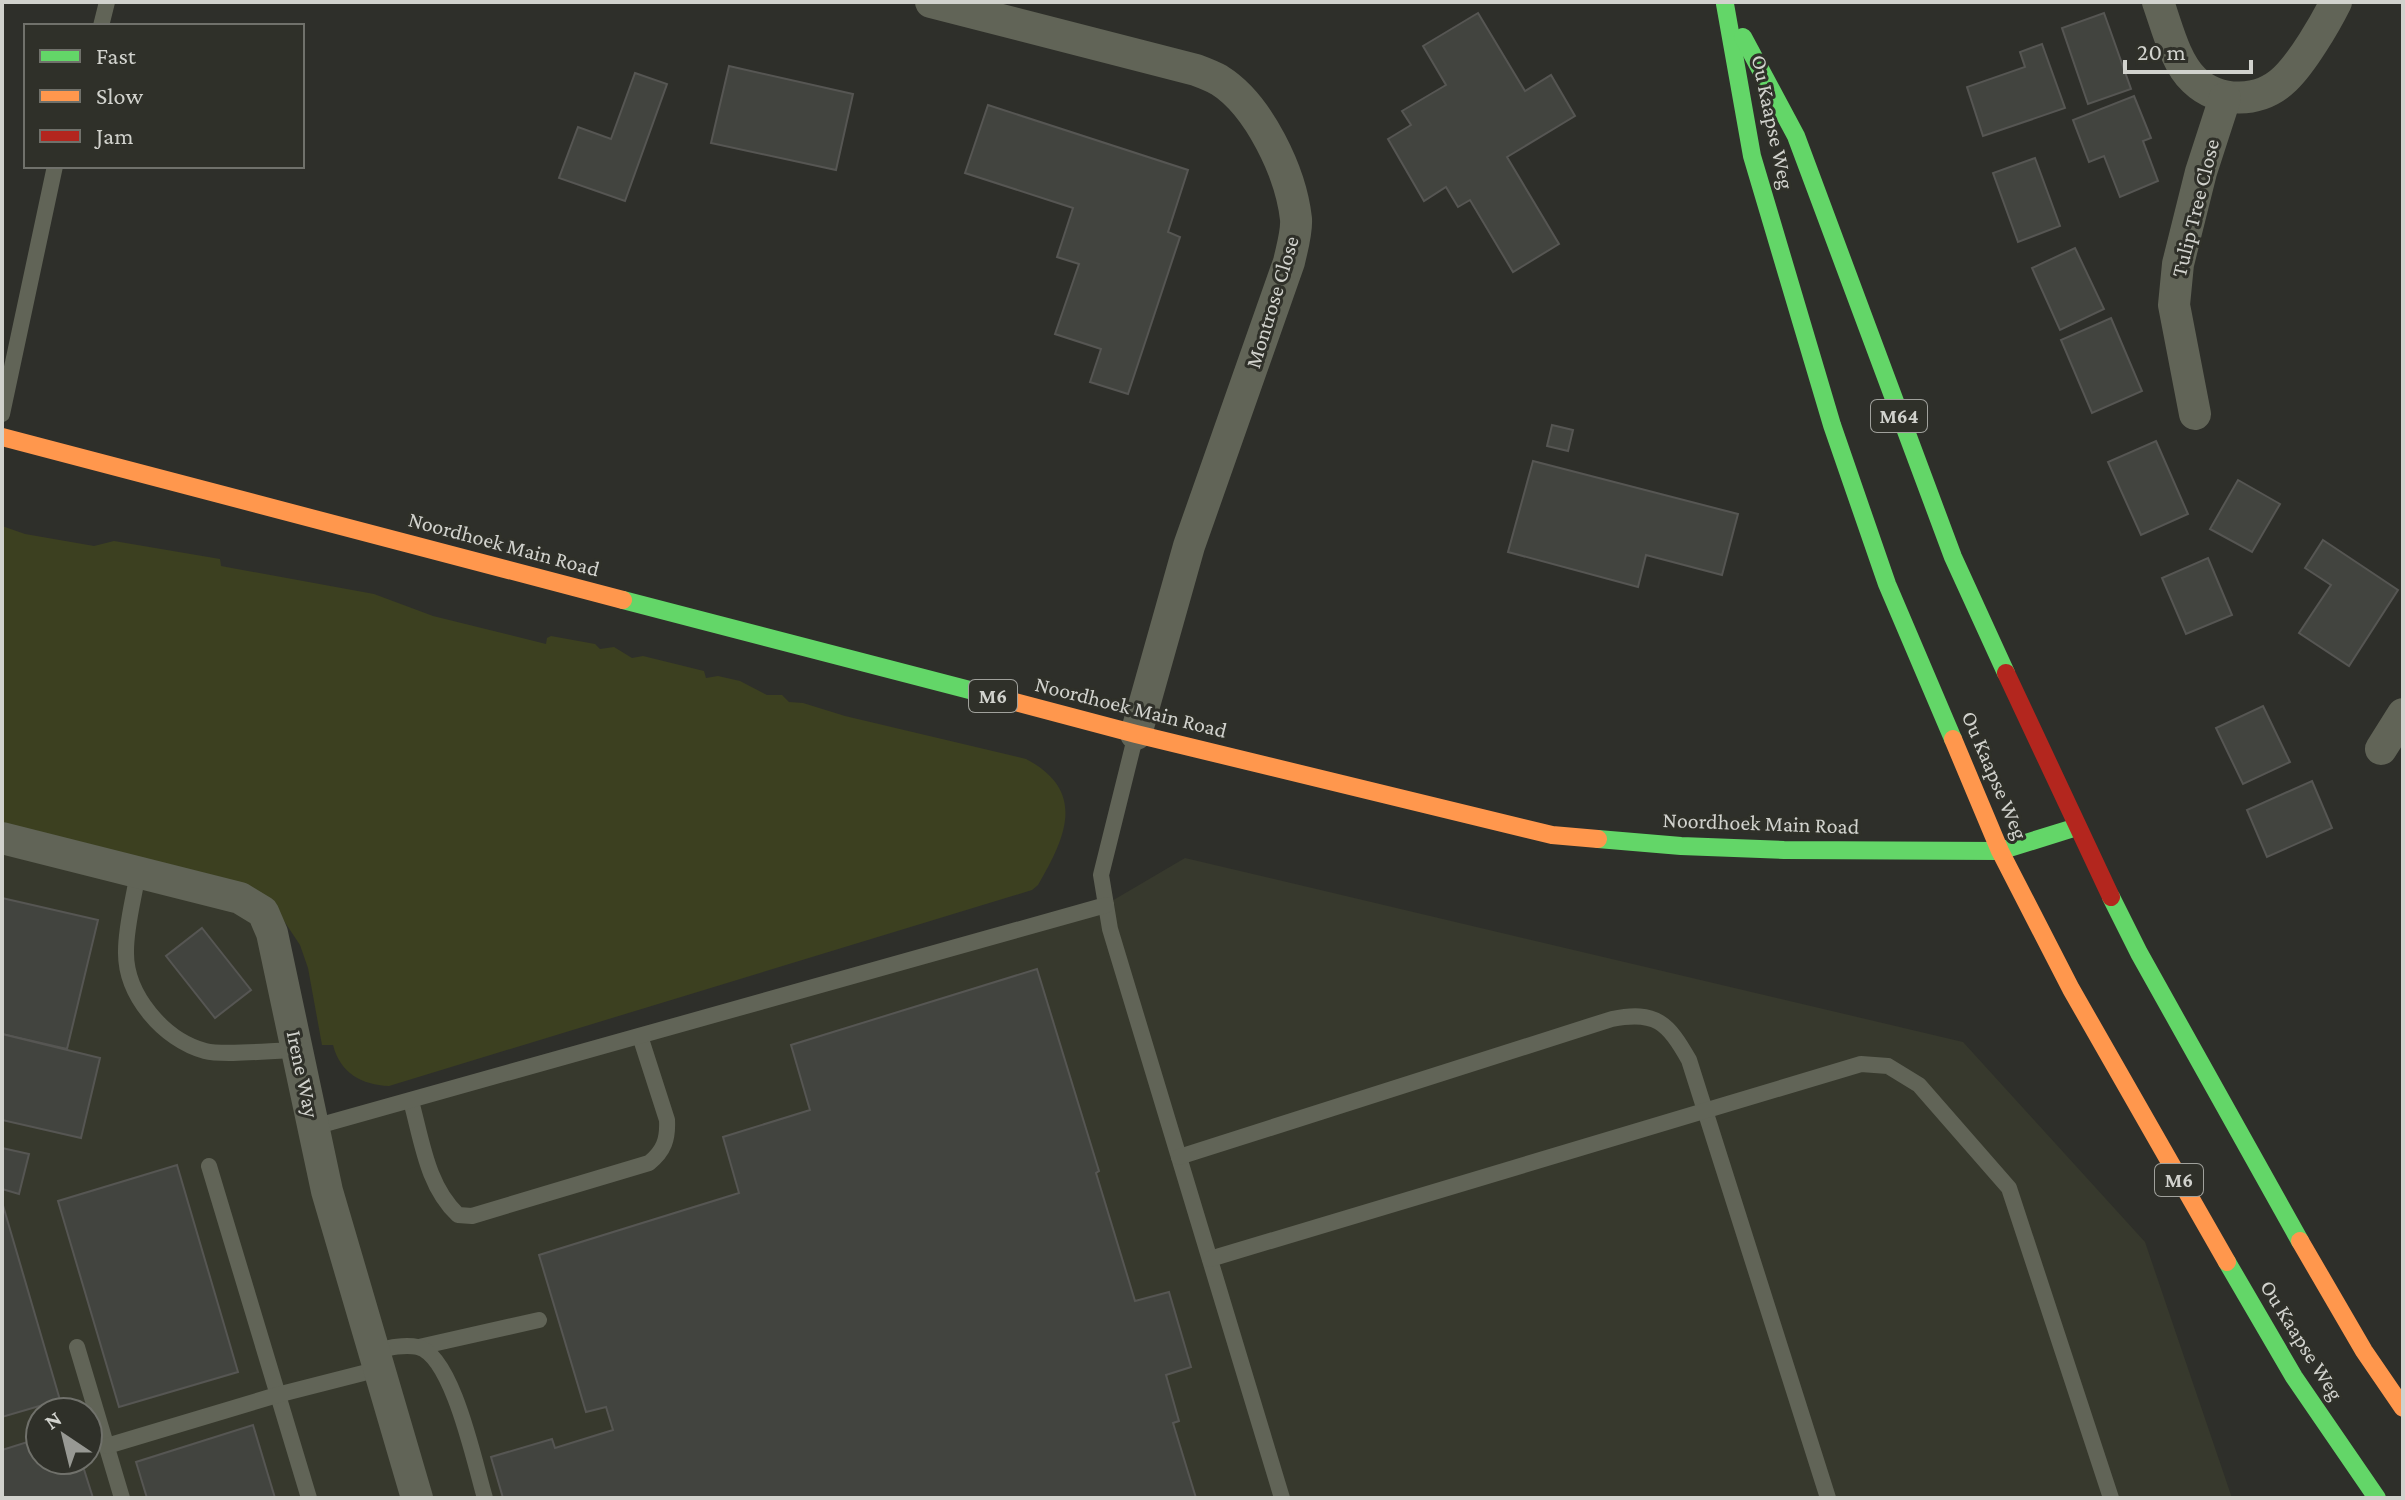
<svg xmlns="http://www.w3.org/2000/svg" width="2405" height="1500" viewBox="0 0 2405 1500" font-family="'Crimson Pro',serif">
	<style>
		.built { fill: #37392d; fill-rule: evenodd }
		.green { fill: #3c4020 }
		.building { fill: #42443f; stroke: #565653; stroke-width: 2 }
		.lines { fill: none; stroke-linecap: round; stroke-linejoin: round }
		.lane { stroke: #616457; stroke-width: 16 }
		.street { stroke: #616457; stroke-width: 32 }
		.fast { stroke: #63d668; stroke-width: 18 }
		.slow { stroke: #ff974d; stroke-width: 18 }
		.jam { stroke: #b3261e; stroke-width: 18 }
		.labels { text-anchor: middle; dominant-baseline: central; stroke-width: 6; stroke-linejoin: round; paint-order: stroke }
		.shield { fill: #2f3029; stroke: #a0a19c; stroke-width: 2 }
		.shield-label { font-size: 20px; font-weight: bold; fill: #d1d2cd }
		.street-label { font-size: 22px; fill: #d1d2cd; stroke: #2f3029 }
	</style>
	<rect width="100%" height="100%" fill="#2e2f2a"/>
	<path class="built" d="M2,838L256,907L314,1127L1105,905L1185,858L1963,1042L2145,1242L2232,1498H2ZM40,1412H88V1460H40Z"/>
	<path class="green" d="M2,526L25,534L94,546L114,541L220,559L221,566L374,594L433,616L542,643L546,644L547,638L551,636L595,644L600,649L614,647L632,658L643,656L704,671L706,678L718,676L740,681L767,695H782L789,702L803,703L845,716L1026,759C1087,791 1066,837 1038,885L1032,890L389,1086C362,1085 340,1073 333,1045H322L308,968L300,945L276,909L2,827Z"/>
	<g class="building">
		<path d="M1478,13L1525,91L1551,75L1575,116L1507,157L1559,244L1513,272L1470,200L1458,207L1446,187L1424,201L1388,139L1411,125L1402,111L1446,85L1423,46Z"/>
		<path d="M2104,13L2131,89L2088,104L2062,28Z"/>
		<path d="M2042,44L2065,108L1983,136L1967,87L2025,67L2020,52Z"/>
		<path d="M729,66L853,94L836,170L711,143Z"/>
		<path d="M635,73L667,84L625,201L559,178L578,127L611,139Z"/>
		<path d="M2134,96L2151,138L2143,141L2158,181L2120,197L2104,156L2089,162L2073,120Z"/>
		<path d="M988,105L1188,170L1168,232L1180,237L1128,394L1090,382L1101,349L1055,334L1079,264L1057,257L1073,208L965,173Z"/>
		<path d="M2035,158L2060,226L2018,242L1993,173Z"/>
		<path d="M2075,248L2104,309L2060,330L2032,268Z"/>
		<path d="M2111,318L2142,391L2092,413L2061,340Z"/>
		<path d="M1552,425L1573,430L1568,451L1547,446Z"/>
		<path d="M2156,441L2188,514L2141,535L2108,462Z"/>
		<path d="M1533,461L1738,514L1722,575L1646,555L1638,587L1508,552Z"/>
		<path d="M2238,480L2280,504L2252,552L2210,529Z"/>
		<path d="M2323,540L2398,590L2349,666L2299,633L2331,585L2305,568Z"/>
		<path d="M2208,558L2232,615L2186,634L2162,578Z"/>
		<path d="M2263,706L2290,762L2243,784L2216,728Z"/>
		<path d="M2312,781L2332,828L2267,857L2247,810Z"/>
		<path d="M2,898L98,920L67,1049L2,1034Z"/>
		<path d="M202,928L251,990L215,1018L166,956Z"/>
		<path d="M1037,969L1099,1171L1096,1173L1135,1301L1169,1292L1191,1367L1166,1375L1179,1421L1173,1423L1196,1498H503L491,1457L552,1439L555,1448L613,1430L606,1407L586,1412L539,1255L739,1193L723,1137L810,1110L791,1045Z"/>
		<path d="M2,1034L100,1058L81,1138L2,1120Z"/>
		<path d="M2,1148L29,1154L19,1194L2,1189Z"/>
		<path d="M177,1165L238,1372L119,1407L58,1201Z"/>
		<path d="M2,1202L60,1400L2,1417Z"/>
		<path d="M253,1425L275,1498H147L136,1462Z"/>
		<path d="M40,1438V1460H81L93,1498H2V1450Z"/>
	</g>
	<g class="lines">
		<g class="lane">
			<path d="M101,26L107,2"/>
			<path d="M2,414L55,166"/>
			<path d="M1136,734L1101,875L1110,929L1282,1498"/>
			<path d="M138,872C134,898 126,925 126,951C125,995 164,1040 205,1051C224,1056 276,1050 298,1050"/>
			<path d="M411,1101C422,1141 427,1186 458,1215L472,1216L649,1163C664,1151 668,1139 667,1120L640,1036"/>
			<path d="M314,1127L1106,905"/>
			<path d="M1179,1157L1612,1019C1656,1010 1668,1023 1689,1060L1828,1498"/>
			<path d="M209,1166L309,1498"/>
			<path d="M1210,1259L1861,1064L1888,1066L1919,1085L2009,1188L2111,1498"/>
			<path d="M77,1347L122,1498"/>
			<path d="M419,1347L539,1320"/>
			<path d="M375,1351C388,1348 404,1344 418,1347C453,1356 475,1465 485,1498"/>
			<path d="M107,1446L277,1395L379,1369"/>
		</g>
		<g class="street">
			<path d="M931,2L1196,70C1204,73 1212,76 1219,80C1259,105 1291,173 1296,219C1297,232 1292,248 1289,262L1189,546L1136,734"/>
			<path d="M2158,2C2167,27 2175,62 2194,80C2219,104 2260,103 2285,79C2302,63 2325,24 2336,2"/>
			<path d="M2195,414L2174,305L2178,264L2201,172L2225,98"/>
			<path d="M2381,749L2403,714"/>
			<path d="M2,838L240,898L263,912L272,933L327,1191L417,1498"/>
		</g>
		<g class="fast">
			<path d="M1725,4L1752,156L1832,425L1887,584L1953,739"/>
			<path d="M1743,37L1796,136L1953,557L2006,673"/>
			<path d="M623,600L985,694"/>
			<path d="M1598,839L1681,846L1784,850L2000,851L2077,827"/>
			<path d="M2111,897L2139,953L2300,1241"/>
			<path d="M2227,1262L2294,1377L2377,1498"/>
		</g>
		<g class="slow">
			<path d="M2,437L623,600"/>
			<path d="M985,694L1136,734L1552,835L1598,839"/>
			<path d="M1953,739L2000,851L2071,989L2227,1262"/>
			<path d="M2300,1241L2364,1351L2403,1408"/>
		</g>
		<path class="jam" d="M2006,673L2111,897"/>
	</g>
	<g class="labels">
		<g class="shield">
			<rect x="1871" y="400" width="56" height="32" rx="6"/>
			<rect x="969" y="680" width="48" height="32" rx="6"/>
			<rect x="2155" y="1164" width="48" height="32" rx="6"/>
		</g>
		<g class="shield-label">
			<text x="1899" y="416">M64</text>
			<text x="993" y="696">M6</text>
			<text x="2179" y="1180">M6</text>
		</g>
		<g class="street-label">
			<text transform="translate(1773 122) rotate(78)">Ou Kaapse Weg</text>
			<text transform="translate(2195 208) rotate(-76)">Tulip Tree Close</text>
			<text transform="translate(1272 302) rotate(-73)">Montrose Close</text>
			<text transform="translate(504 544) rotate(15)">Noordhoek Main Road</text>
			<text transform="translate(1131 707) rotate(14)">Noordhoek Main Road</text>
			<text transform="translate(1995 775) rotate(67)">Ou Kaapse Weg</text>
			<text transform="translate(1761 823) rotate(2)">Noordhoek Main Road</text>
			<text transform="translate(303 1074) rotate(78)">Irene Way</text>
			<text transform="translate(2302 1340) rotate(58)">Ou Kaapse Weg</text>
		</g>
	</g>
	<rect width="2405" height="1500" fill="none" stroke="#d1d2cd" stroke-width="8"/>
	<rect x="24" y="24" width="280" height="144" fill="#2f3029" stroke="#70716b" stroke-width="2"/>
	<rect x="40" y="50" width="40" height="12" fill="#63d668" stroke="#70716b" stroke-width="2"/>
	<text x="96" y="64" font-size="24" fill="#d1d2cd">Fast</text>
	<rect x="40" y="90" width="40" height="12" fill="#ff974d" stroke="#70716b" stroke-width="2"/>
	<text x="96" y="104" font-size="24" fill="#d1d2cd">Slow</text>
	<rect x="40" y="130" width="40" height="12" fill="#b3261e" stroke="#70716b" stroke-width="2"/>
	<text x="96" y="144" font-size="24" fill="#d1d2cd">Jam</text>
	<g transform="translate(64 1436) rotate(325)"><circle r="38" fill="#2f3029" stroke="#70716b" stroke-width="2"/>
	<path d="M0-6L14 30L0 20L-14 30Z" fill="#989994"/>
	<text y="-12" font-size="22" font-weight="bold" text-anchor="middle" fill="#d1d2cd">N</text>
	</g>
	<path d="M2125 60v12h126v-12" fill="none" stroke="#d1d2cd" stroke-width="4"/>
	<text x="2137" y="60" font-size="24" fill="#d1d2cd" stroke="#2f3029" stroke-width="6" paint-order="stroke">20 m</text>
</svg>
